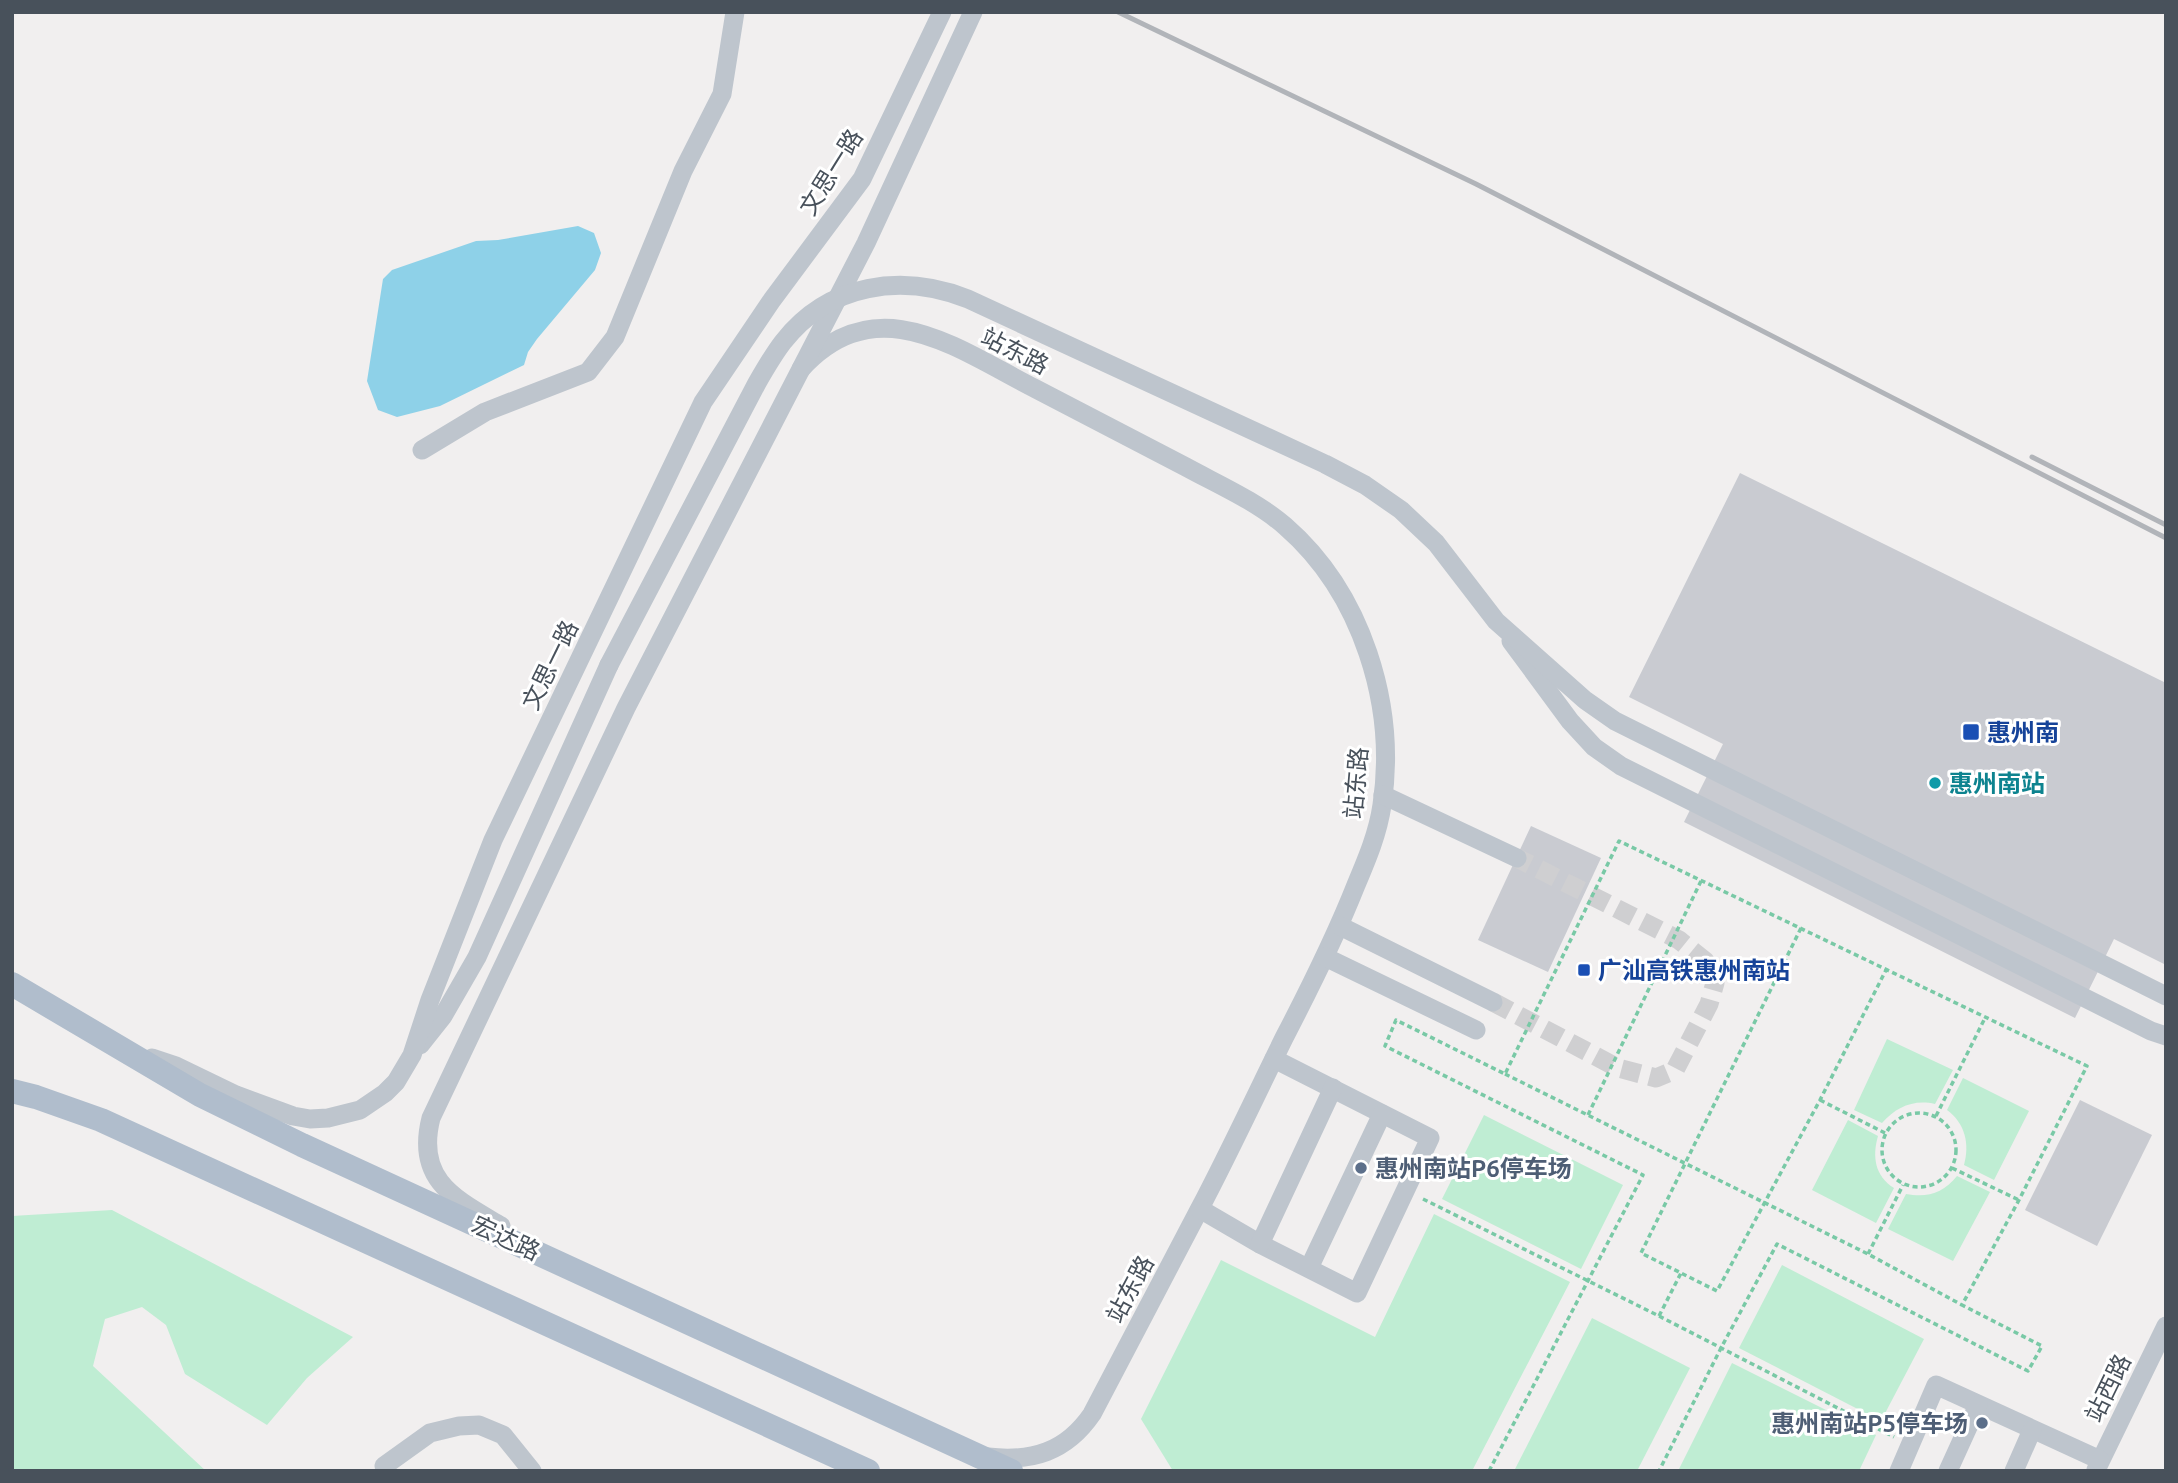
<svg xmlns="http://www.w3.org/2000/svg" width="2178" height="1483" viewBox="0 0 2178 1483" font-family="Ubuntu,'Noto Sans SC',sans-serif">
	<style>
		.green { fill: #bfedd3 }
		.water { fill: #8ed1e8 }
		.building { fill: #c9cbd1 }
		.lines { fill: none; stroke-linecap: round; stroke-linejoin: round }
		.minor-tunnel { stroke: #cfcfd1; stroke-width: 19; stroke-dasharray: 19 10; stroke-linecap: butt }
		.path { stroke: #79c9a6; stroke-width: 3.5; stroke-dasharray: 5 3.5; stroke-linecap: butt }
		.minor { stroke: #bec5cd; stroke-width: 19 }
		.major { stroke: #b0bdcc; stroke-width: 24 }
		.rail { stroke: #b1b4b9; stroke-width: 5 }
		.minor-bridge { stroke: #bec5cd; stroke-width: 19 }
		.transit-dot { fill: #1a4fb4; stroke: #fff; stroke-width: 2.5 }
		.culture-dot { fill: #0f9aa8; stroke: #fff; stroke-width: 2.5 }
		.service-dot { fill: #5c6f8a; stroke: #fff; stroke-width: 2.5 }
		.labels { text-anchor: middle; dominant-baseline: central; stroke-width: 6; stroke-linejoin: round; paint-order: stroke }
		.street-label { font-size: 24px; fill: #48515b; stroke: #fff }
		.transit-label { font-size: 24px; font-weight: bold; fill: #164399; stroke: #fff; text-anchor: start }
		.culture-label { font-size: 24px; font-weight: bold; fill: #0d838f; stroke: #fff; text-anchor: start }
		.service-label { font-size: 24px; font-weight: bold; fill: #4e5e75; stroke: #fff; text-anchor: start }
	</style>
	<rect width="100%" height="100%" fill="#f1efef"/>
	<g class="green">
		<path d="M1887,1039L1953,1070L1935,1104C1914,1099 1896,1107 1882,1123L1854,1110Z"/>
		<path d="M1963,1078L2029,1111L1994,1180L1964,1165C1970,1144 1965,1123 1947,1110Z"/>
		<path d="M1484,1115L1623,1185L1581,1269L1442,1199Z"/>
		<path d="M1848,1120L1878,1136C1872,1157 1875,1176 1894,1188L1876,1223L1812,1190Z"/>
		<path d="M1957,1176L1990,1192L1953,1261L1888,1229L1906,1194C1928,1198 1943,1193 1957,1176Z"/>
		<path d="M112,1210L353,1337L307,1378L267,1425L185,1374L166,1325L142,1307L105,1319L93,1366L206,1471H12V1216Z"/>
		<path d="M1434,1214L1570,1282L1472,1471H1173L1141,1419L1221,1260L1375,1337Z"/>
		<path d="M1782,1265L1924,1339L1881,1421L1739,1348Z"/>
		<path d="M1592,1318L1690,1368L1637,1471H1514Z"/>
		<path d="M1732,1363L1876,1435L1859,1471H1678Z"/>
	</g>
	<path class="water" d="M578,226L594,233L601,253L595,270L537,339L528,352L524,365L440,406L397,417L378,410L367,381L383,279L392,270L476,241L498,240Z"/>
	<g class="building">
		<path d="M1740,473L2166,683V965L2114,939L2075,1018L1684,822L1723,744L1629,697Z"/>
		<path d="M1531,826L1601,858L1548,972L1478,940Z"/>
		<path d="M2080,1100L2152,1135L2097,1246L2025,1210Z"/>
	</g>
	<g class="lines">
		<path class="minor-tunnel" d="M1493,1002L1618,1068L1656,1078L1675,1070L1709,1004L1715,983L1705,961L1679,940L1517,858"/>
		<g class="path">
			<path d="M1801,928L1641,1253L1717,1291L1820,1100L1886,970"/>
			<path d="M1505,1074L1868,1254L1962,1305"/>
			<path d="M1820,1100L1885,1133"/>
			<circle cx="1919" cy="1150" r="37"/>
			<path d="M1588,1115L1701,881"/>
			<path d="M1936,1116L1985,1018"/>
			<path d="M1952,1168L2019,1200"/>
			<path d="M1423,1199L1659,1316L1894,1437"/>
			<path d="M1868,1254L1903,1185"/>
			<path d="M1659,1316L1681,1273"/>
			<path d="M1489,1471L1643,1175L1385,1046L1396,1020L1505,1074L1619,841L2087,1066L2019,1200L1962,1305L2042,1346L2028,1371L1777,1244L1721,1348L1659,1471"/>
		</g>
		<g class="minor">
			<path d="M801,369C877,286 957,349 1036,389C1086,415 1136,441 1186,467C1219,485 1256,501 1285,526C1362,593 1397,705 1382,805C1378,833 1367,859 1356,885C1335,938 1310,988 1284,1038C1256,1095 1229,1153 1199,1210C1164,1278 1127,1346 1092,1414C1066,1452 1032,1462 988,1457"/>
			<path d="M422,450L485,412L588,372L615,337L683,171L722,94L735,12"/>
			<path d="M1511,641L1570,721L1594,747L1621,766L2151,1031L2166,1036"/>
			<path d="M1383,795L1517,858"/>
			<path d="M1340,926L1493,1002"/>
			<path d="M1325,957L1476,1030"/>
			<path d="M420,1045L443,1016L477,957L609,665"/>
			<path d="M152,1058L176,1066L236,1095L293,1116L310,1119L328,1118L360,1110L385,1093L396,1082L412,1055L430,1000L493,840L703,402L772,300L862,179L942,12"/>
			<path d="M1200,1209L1260,1244L1357,1293L1430,1138L1274,1059"/>
			<path d="M501,1226C456,1199 415,1181 431,1118L626,708L866,243L973,12"/>
			<path d="M1260,1244L1333,1088"/>
			<path d="M1309,1268L1382,1114"/>
			<path d="M384,1466L430,1433L459,1426L479,1425L503,1435L532,1471"/>
			<path d="M2096,1470L2166,1326"/>
			<path d="M1899,1471L1936,1385L2100,1460"/>
			<path d="M1948,1471L1978,1405"/>
			<path d="M2014,1471L2032,1430"/>
		</g>
		<g class="major">
			<path d="M12,984L200,1095L302,1145L1011,1471"/>
			<path d="M12,1091L36,1097L101,1120L868,1471"/>
		</g>
		<g class="rail">
			<path d="M1118,12L1476,184L2166,538"/>
			<path d="M2032,457L2166,525"/>
		</g>
		<path class="minor-bridge" d="M609,665L757,383C765,369 773,355 783,342C829,283 902,273 968,299L1325,464L1365,485L1401,510L1436,543L1496,621L1585,700L1615,721L2166,996"/>
	</g>
	<g class="transit-dot">
		<rect x="1962" y="723" width="18" height="18" rx="3.5"/>
		<rect x="1577" y="963" width="14" height="14" rx="3.5"/>
	</g>
	<circle class="culture-dot" cx="1935" cy="783" r="7"/>
	<g class="service-dot">
		<circle cx="1361" cy="1168" r="7"/>
		<circle cx="1982" cy="1423" r="7"/>
	</g>
	<g class="labels">
		<g class="street-label">
			<text transform="translate(831 172) rotate(-58)">文思一路</text>
			<text transform="translate(1015 351) rotate(27)">站东路</text>
			<text transform="translate(550 665) rotate(-64)">文思一路</text>
			<text transform="translate(1356 783) rotate(-85)">站东路</text>
			<text transform="translate(506 1238) rotate(25)">宏达路</text>
			<text transform="translate(1130 1289) rotate(-62)">站东路</text>
			<text transform="translate(2108 1388) rotate(-64)">站西路</text>
		</g>
		<g class="transit-label">
			<text x="1987" y="732">惠州南</text>
			<text x="1598" y="970">广汕高铁惠州南站</text>
		</g>
		<g class="culture-label">
			<text x="1949" y="783">惠州南站</text>
		</g>
		<g class="service-label">
			<text x="1375" y="1168">惠州南站P6停车场</text>
			<text x="1968" y="1423" text-anchor="end">惠州南站P5停车场</text>
		</g>
	</g>
	<rect width="2178" height="1483" fill="none" stroke="#48515b" stroke-width="28"/>
</svg>
